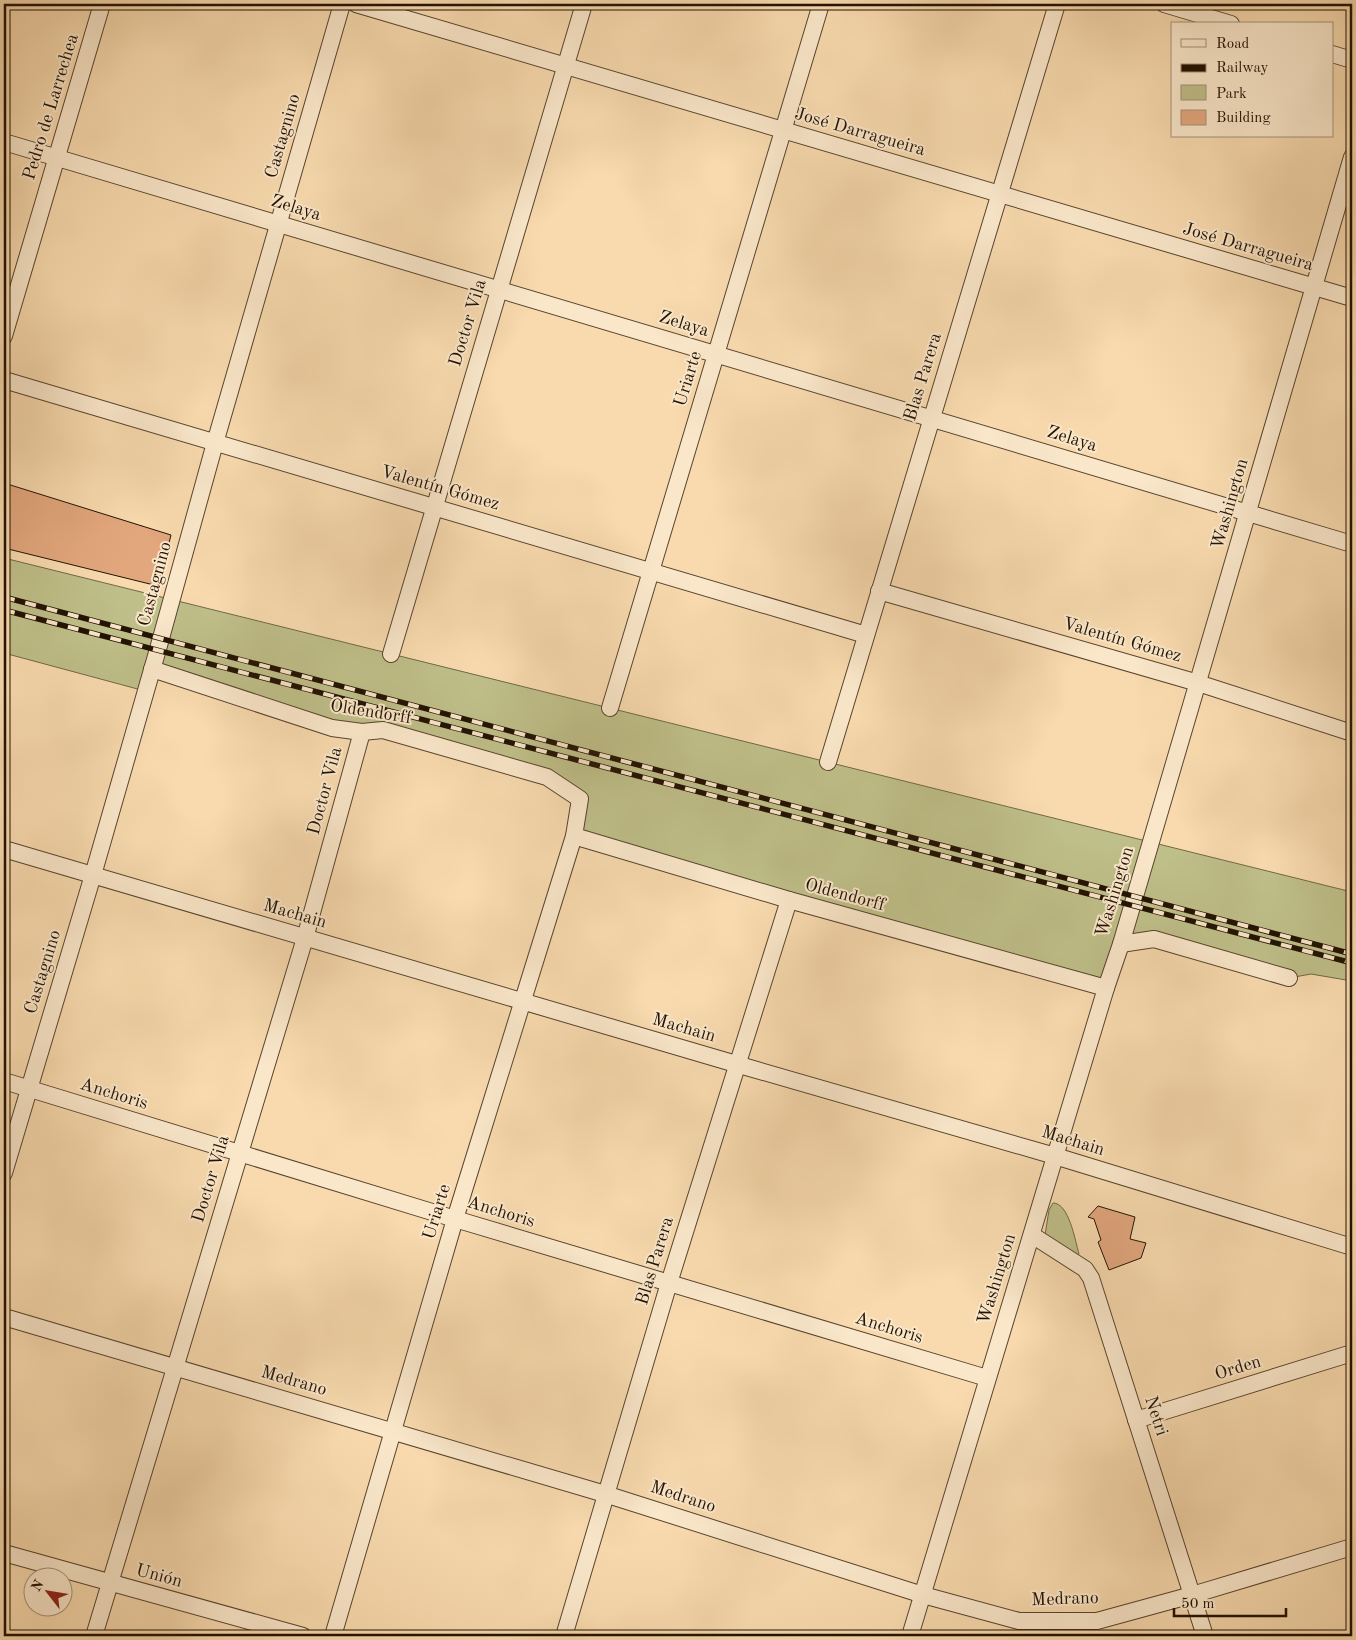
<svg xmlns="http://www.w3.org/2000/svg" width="1356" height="1640" viewBox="0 0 1356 1640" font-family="'Old Standard TT',serif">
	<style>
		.green { fill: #bfbf89; stroke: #706846 }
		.building { fill: #e3a77e; stroke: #221203 }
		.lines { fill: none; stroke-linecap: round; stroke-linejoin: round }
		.minor-casing { stroke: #58442e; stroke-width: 18 }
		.minor { stroke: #fae7ca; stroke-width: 16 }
		.rail-casing { stroke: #221203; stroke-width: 5.5 }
		.rail { stroke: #fae7ca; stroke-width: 4; stroke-dasharray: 11; stroke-linecap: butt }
		.labels { text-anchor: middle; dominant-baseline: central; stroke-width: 4; stroke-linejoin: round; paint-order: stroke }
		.street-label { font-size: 18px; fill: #221203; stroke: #fae7ca }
	</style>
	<rect width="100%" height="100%" fill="#f8daae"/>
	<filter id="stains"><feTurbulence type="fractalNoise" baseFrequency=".004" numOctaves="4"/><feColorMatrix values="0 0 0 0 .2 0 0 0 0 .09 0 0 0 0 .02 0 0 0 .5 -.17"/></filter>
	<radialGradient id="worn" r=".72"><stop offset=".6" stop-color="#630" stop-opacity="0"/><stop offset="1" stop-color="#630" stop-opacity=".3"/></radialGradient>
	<g class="green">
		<path d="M4,558L1352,892V981L1311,974L1289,978L1154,939L1121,944L1106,988L574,836L580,799L546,777L362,732L152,669L145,691L4,653Z"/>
		<path d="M1053,1203C1069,1203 1075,1240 1079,1254L1077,1256L1045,1235L1049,1210Z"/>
	</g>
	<g class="building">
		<path d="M4,483L171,535L158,586L4,548Z"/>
		<path d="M1098,1206L1135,1217L1130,1239L1146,1243L1141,1258L1109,1270L1098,1242L1101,1240L1094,1219L1088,1217Z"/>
	</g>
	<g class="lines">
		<defs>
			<g id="minor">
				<path d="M356,4L1352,298"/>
				<path d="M1164,4L1231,24"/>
				<path d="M1332,54L1352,60"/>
				<path d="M4,142L1352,544"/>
				<path d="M4,336L102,4"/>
				<path d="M4,380L866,635"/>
				<path d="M879,591L1198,683L1352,733"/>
				<path d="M391,654L584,4"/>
				<path d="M152,669L332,728L362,732L383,730L547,777L580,799L574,836L455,1219L333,1636"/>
				<path d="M610,708L821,4"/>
				<path d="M828,762L1057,4"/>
				<path d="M574,836L789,900L1106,988"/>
				<path d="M4,849L736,1064L1055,1156L1352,1247"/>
				<path d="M1121,944L1154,939L1289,978"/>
				<path d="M4,1081L455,1219L987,1378"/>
				<path d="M4,1173L93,875L158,649L215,443L342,4"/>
				<path d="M1032,1235L1085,1269L1091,1278L1205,1636"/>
				<path d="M4,1317L605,1494L923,1595L1019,1621H1097L1192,1595L1352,1547"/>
				<path d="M1136,1420L1352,1353"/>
				<path d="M4,1553L303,1636"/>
				<path d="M94,1636L305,938L362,732"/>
				<path d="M564,1636L669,1283L789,900"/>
				<path d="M910,1636L1106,988L1121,944L1352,157"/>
			</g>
		</defs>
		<use href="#minor" class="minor-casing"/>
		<use href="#minor" class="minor"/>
		<defs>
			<g id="rail">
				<path d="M4,597L1352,954"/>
				<path d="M4,610L1352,963"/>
			</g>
		</defs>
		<use href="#rail" class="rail-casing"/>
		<use href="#rail" class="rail"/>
	</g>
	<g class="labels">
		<g class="street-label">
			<text transform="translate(51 107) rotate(-73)">Pedro de Larrechea</text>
			<text transform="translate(860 132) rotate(16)">José Darragueira</text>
			<text transform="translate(283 136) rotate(-74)">Castagnino</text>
			<text transform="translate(296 208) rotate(17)">Zelaya</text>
			<text transform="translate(1248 247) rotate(16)">José Darragueira</text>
			<text transform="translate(468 323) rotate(-73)">Doctor Vila</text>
			<text transform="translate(684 324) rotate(17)">Zelaya</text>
			<text transform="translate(923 377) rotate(-73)">Blas Parera</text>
			<text transform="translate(688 379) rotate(-73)">Uriarte</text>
			<text transform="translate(1072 439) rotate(17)">Zelaya</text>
			<text transform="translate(440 488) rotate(16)">Valentín Gómez</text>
			<text transform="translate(1230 504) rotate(-74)">Washington</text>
			<text transform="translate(155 584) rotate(-75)">Castagnino</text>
			<text transform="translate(1122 640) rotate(16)">Valentín Gómez</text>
			<text transform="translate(371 712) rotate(9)">Oldendorff</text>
			<text transform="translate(325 791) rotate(-75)">Doctor Vila</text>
			<text transform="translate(1115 892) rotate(-73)">Washington</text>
			<text transform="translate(845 895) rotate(15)">Oldendorff</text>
			<text transform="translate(295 914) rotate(16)">Machain</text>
			<text transform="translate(43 972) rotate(-73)">Castagnino</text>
			<text transform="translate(684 1028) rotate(16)">Machain</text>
			<text transform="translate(114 1094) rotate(17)">Anchoris</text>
			<text transform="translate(1073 1141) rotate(17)">Machain</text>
			<text transform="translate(211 1179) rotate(-73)">Doctor Vila</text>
			<text transform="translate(437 1212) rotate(-73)">Uriarte</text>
			<text transform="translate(501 1212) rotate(17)">Anchoris</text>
			<text transform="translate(655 1261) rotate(-73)">Blas Parera</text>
			<text transform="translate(997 1279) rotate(-73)">Washington</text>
			<text transform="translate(889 1328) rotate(17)">Anchoris</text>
			<text transform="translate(1238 1368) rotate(-17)">Orden</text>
			<text transform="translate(294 1381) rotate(16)">Medrano</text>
			<text transform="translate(1156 1416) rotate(72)">Netri</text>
			<text transform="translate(683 1497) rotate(18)">Medrano</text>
			<text transform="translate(159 1576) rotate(15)">Unión</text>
			<text transform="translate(1065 1599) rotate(-2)">Medrano</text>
		</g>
	</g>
	<rect width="1356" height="1640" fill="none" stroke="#f8daae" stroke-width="20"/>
	<rect x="5" y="5" width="1346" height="1630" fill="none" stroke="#221203" stroke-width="2.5"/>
	<rect x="10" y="10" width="1336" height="1620" fill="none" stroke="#221203"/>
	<rect x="1171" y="22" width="162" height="115" fill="#fae7ca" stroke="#a4927a"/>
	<rect x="1181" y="39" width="25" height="8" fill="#fae7ca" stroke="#a4927a"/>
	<text x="1216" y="48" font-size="15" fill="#221203">Road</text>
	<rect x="1181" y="64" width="25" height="8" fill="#221203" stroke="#a4927a"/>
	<text x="1216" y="72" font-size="15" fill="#221203">Railway</text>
	<rect x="1181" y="85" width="25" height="15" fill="#bfbf89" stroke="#a4927a"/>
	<text x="1216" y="98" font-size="15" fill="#221203">Park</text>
	<rect x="1181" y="110" width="25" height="15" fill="#e3a77e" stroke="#a4927a"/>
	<text x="1216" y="122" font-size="15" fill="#221203">Building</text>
	<g transform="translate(48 1592) rotate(301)"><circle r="24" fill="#fae7ca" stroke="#a4927a"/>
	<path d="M0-4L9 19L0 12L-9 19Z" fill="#8f2418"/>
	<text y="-8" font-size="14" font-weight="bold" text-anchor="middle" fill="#221203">N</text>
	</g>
	<path d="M1174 1608v8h112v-8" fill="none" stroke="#221203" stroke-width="2.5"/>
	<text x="1181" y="1608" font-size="15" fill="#221203" stroke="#fae7ca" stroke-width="4" paint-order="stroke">50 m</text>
	<rect width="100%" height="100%" filter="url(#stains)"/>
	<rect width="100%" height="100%" fill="url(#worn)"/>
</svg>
